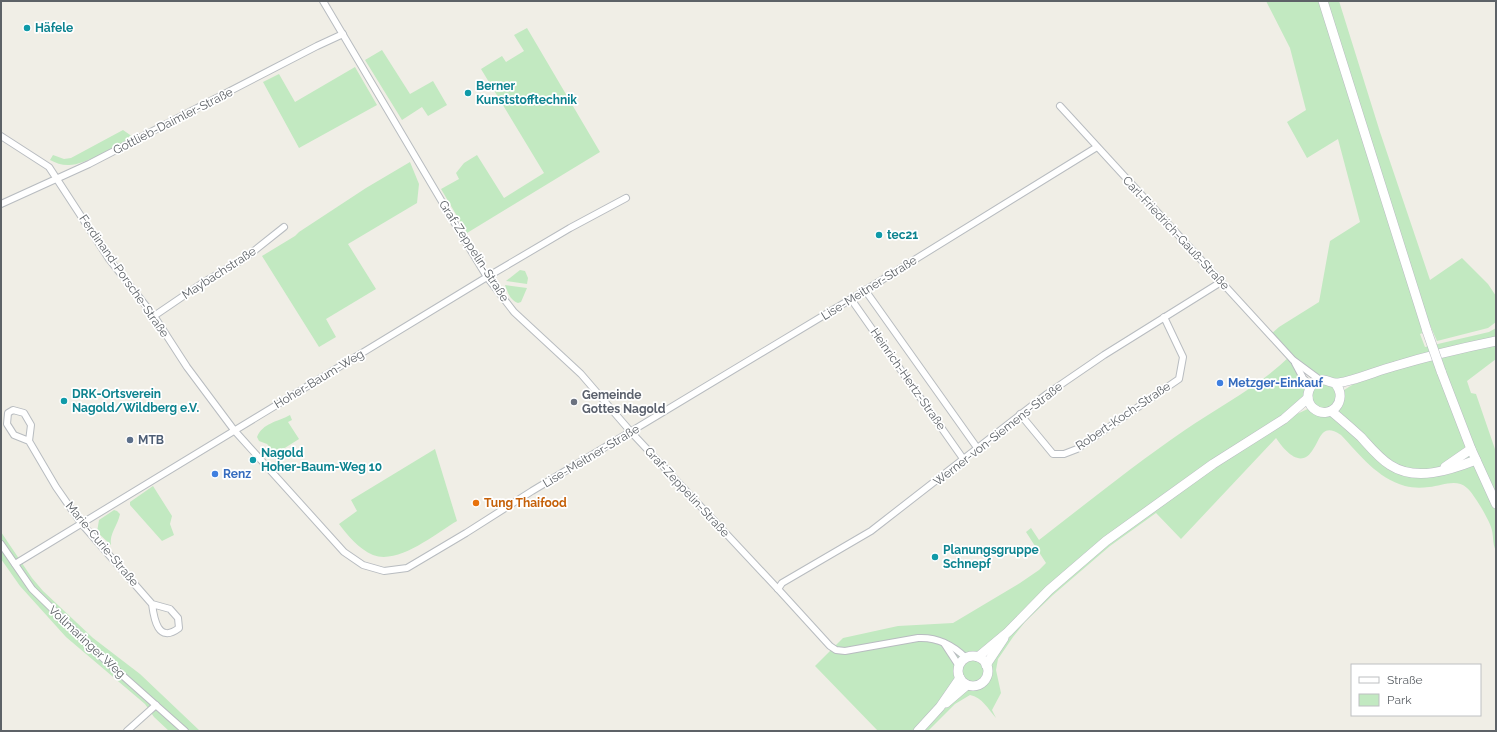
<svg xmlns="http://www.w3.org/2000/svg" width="1497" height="732" viewBox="0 0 1497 732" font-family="Raleway,sans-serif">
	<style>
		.green { fill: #c2e9c1; fill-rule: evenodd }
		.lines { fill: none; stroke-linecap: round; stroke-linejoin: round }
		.street-casing { stroke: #b8bcc0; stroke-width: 8 }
		.secondary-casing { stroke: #b9bdc2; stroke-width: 10 }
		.street { stroke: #fff; stroke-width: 6 }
		.secondary { stroke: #fff; stroke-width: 9 }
		.secondary-bridge-casing { stroke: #b9bdc2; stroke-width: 10; stroke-linecap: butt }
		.secondary-bridge { stroke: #fff; stroke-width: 9 }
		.culture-dot { fill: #0f9aa8; stroke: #fff; stroke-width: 1.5 }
		.shop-dot { fill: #3f7fe0; stroke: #fff; stroke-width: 1.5 }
		.worship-dot { fill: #6b7280; stroke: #fff; stroke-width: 1.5 }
		.service-dot { fill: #5c6f8a; stroke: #fff; stroke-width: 1.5 }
		.food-dot { fill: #e8710a; stroke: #fff; stroke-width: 1.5 }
		.labels { text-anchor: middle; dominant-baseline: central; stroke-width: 3.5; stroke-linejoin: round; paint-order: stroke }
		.culture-label { font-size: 12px; font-weight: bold; fill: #0d838f; stroke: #fff; text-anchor: start }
		.street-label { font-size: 12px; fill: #5d6267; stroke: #fff }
		.shop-label { font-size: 12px; font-weight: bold; fill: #366cbe; stroke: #fff; text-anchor: start }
		.worship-label { font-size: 12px; font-weight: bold; fill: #5b616d; stroke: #fff; text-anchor: start }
		.service-label { font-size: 12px; font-weight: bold; fill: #4e5e75; stroke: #fff; text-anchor: start }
		.food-label { font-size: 12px; font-weight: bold; fill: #c56008; stroke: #fff; text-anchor: start }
	</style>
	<rect width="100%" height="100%" fill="#f0eee6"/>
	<g class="green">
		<path d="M1266,1H1339L1380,132L1430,280L1462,258L1488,284L1496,296V322L1488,328L1437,341L1412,284L1427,331L1420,334L1425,347L1489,332L1496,328V337L1448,355L1496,345V359L1467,381L1471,393L1476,394L1496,452V551C1492,543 1494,535 1491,527C1488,518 1474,494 1467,488C1456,478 1442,486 1429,487C1421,488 1413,488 1405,486C1377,478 1360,455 1341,435C1321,422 1321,439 1312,451C1300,469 1284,450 1276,438L1181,539L1156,513L1110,546L1053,595L1025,622L1013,637L998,659L996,670L1001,693L992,710L996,718C988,709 982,697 970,695L955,704L928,731H878L815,666L843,638L898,626L953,623L1020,583L1039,570L1046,563L1026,532L1031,528L1039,540C1087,503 1135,464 1185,430C1220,406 1258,387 1289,357L1270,335L1279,327L1319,302L1330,241L1360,222L1338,139L1307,158L1287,122L1306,110L1290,48ZM1294,361L1319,380L1311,386ZM1363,378L1341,392V382ZM1308,399L1312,407L1286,419Z"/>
		<path d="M527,28L600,152L467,233L441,189L459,179L456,173L464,163L477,155L504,198L544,173L481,69L502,56L506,62L524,51L514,35Z"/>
		<path d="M382,50L410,94L433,81L447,105L428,116L422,107L402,120L365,60Z"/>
		<path d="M355,67L377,105L299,148L263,82L279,74L295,102Z"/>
		<path d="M123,130L133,137C117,145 84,166 68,165C61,165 56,163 50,160L53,155L64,159L71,158Z"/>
		<path d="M410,162L419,184L417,203L348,244L376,289L326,319L336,337L319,347L262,256L295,236L299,232L366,188Z"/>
		<path d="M520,270L525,271L528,278L527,284L506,281Z"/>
		<path d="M505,285L527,288L521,302L518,303C510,300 508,293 505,285Z"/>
		<path d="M290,415L292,420L288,422L299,439L280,451L283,457L280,458L267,444L259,441L257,437C263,423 277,422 290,415Z"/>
		<path d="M435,449L457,521C436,533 399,565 373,555C359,549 348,536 339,524L357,511L351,500Z"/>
		<path d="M153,486L172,516L170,524L174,535L162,541L130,505V502Z"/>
		<path d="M114,510L117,511L120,514C118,525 109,534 111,545L97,532L99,520Z"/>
		<path d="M1,532L32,578L43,591L93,638L140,674L200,731H169L154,717L145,704L66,637L20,586L1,559Z"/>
	</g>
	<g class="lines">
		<defs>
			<g id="street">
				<path d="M323,1L470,249L487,277L514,312L581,374L631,432L778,589L830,646L836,650L845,651L918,638C936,637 953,645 966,658"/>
				<path d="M1060,106L1293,360L1320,380"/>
				<path d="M1,136L49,167L109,259L154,316L187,367L234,430L344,552L363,565L384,571L407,568L466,533L532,491L851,299L1097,147"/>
				<path d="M1,204L89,164L317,46L343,34"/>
				<path d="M865,290L978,449"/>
				<path d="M851,299L964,460"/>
				<path d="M154,316L201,284L245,258L284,227"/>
				<path d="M1295,363L1303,378L1311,386"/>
				<path d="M1020,414L1053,454H1064L1077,449L1179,379L1183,357L1164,317"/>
				<path d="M29,441L14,435L7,424L8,413L13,410L24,413L31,425L29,441L56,487L81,523L152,604L170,609L178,618L179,628C158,644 154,619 152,604"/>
				<path d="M1,544L32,589L104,659L185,731"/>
				<path d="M15,564L487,277L570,228L626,198"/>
				<path d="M778,589L782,583L871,531L1047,394L1104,355L1221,282"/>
				<path d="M944,643L959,666"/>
				<path d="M127,731L156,705"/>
			</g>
			<g id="secondary">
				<path d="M1323,1L1427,331"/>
				<path d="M1441,371L1471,449L1496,504"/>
				<path d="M1335,383C1350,401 1329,422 1313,408C1305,400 1307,387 1316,382C1325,377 1329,383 1336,383C1341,383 1347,381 1351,380C1366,376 1380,370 1395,366C1428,356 1462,348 1496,341"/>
				<path d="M1331,411C1341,419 1351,428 1361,437C1370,447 1379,458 1390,465C1416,482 1450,470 1476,460"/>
				<path d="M1445,467L1471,449"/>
				<circle cx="973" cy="671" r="15"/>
				<path d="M978,657L1008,632L1049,590L1106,541L1213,464L1284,419L1308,398"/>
				<path d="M986,665L1004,638"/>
				<path d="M946,703L967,685"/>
				<path d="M918,731L940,707L960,678"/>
			</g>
		</defs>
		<use href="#street" class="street-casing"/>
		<use href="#secondary" class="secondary-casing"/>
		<use href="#street" class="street"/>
		<use href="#secondary" class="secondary"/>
		<defs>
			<path id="secondary-bridge" d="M1427,331L1441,371"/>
		</defs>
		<use href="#secondary-bridge" class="secondary-bridge-casing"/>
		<use href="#secondary-bridge" class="secondary-bridge"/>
	</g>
	<g class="culture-dot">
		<circle cx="27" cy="28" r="4"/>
		<circle cx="468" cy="93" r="4"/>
		<circle cx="879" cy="235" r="4"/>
		<circle cx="64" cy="401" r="4"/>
		<circle cx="253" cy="460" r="4"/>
		<circle cx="935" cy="557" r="4"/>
	</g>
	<g class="shop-dot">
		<circle cx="1220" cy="383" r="4"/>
		<circle cx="215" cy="474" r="4"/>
	</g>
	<circle class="worship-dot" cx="574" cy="402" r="4"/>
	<circle class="service-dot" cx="130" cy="440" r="4"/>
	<circle class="food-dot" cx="476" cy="503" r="4"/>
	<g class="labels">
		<g class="culture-label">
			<text x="35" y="28">Häfele</text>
			<text x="476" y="86">Berner<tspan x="476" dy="14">Kunststofftechnik</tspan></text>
			<text x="887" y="235">tec21</text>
			<text x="72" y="394">DRK-Ortsverein<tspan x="72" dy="14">Nagold/Wildberg e.V.</tspan></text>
			<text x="261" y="453">Nagold<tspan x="261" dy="14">Hoher-Baum-Weg 10</tspan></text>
			<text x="943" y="550">Planungsgruppe<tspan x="943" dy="14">Schnepf</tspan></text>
		</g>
		<g class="street-label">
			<text transform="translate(173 121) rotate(-27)">Gottlieb-Daimler-Straße</text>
			<text transform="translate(1176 233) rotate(47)">Carl-Friedrich-Gauß-Straße</text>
			<text transform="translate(474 251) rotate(57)">Graf-Zeppelin-Straße</text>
			<text transform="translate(219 273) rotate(-33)">Maybachstraße</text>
			<text transform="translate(124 276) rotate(55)">Ferdinand-Porsche-Straße</text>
			<text transform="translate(869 288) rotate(-32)">Lise-Meitner-Straße</text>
			<text transform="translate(319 379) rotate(-31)">Hoher-Baum-Weg</text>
			<text transform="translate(908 379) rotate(55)">Heinrich-Hertz-Straße</text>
			<text transform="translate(1123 416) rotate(-34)">Robert-Koch-Straße</text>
			<text transform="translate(998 434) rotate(-38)">Werner-von-Siemens-Straße</text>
			<text transform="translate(591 456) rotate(-31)">Lise-Meitner-Straße</text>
			<text transform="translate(687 492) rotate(47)">Graf-Zeppelin-Straße</text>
			<text transform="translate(102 544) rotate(50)">Marie-Curie-Straße</text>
			<text transform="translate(87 642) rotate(43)">Vollmaringer Weg</text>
		</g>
		<g class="shop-label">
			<text x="1228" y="383">Metzger-Einkauf</text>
			<text x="223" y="474">Renz</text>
		</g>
		<g class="worship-label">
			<text x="582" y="395">Gemeinde<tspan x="582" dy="14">Gottes Nagold</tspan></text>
		</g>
		<g class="service-label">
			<text x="138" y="440">MTB</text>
		</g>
		<g class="food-label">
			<text x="484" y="503">Tung Thaifood</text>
		</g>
	</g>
	<rect width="1497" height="732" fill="none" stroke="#5d6267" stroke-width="4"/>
	<rect x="1351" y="664" width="130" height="52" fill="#ffffff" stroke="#bec0c2"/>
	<rect x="1359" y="677" width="20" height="6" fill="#ffffff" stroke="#bec0c2"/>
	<text x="1387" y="684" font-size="12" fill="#5d6267">Straße</text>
	<rect x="1359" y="694" width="20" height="12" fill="#c2e9c1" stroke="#bec0c2"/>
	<text x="1387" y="704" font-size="12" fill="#5d6267">Park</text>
</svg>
